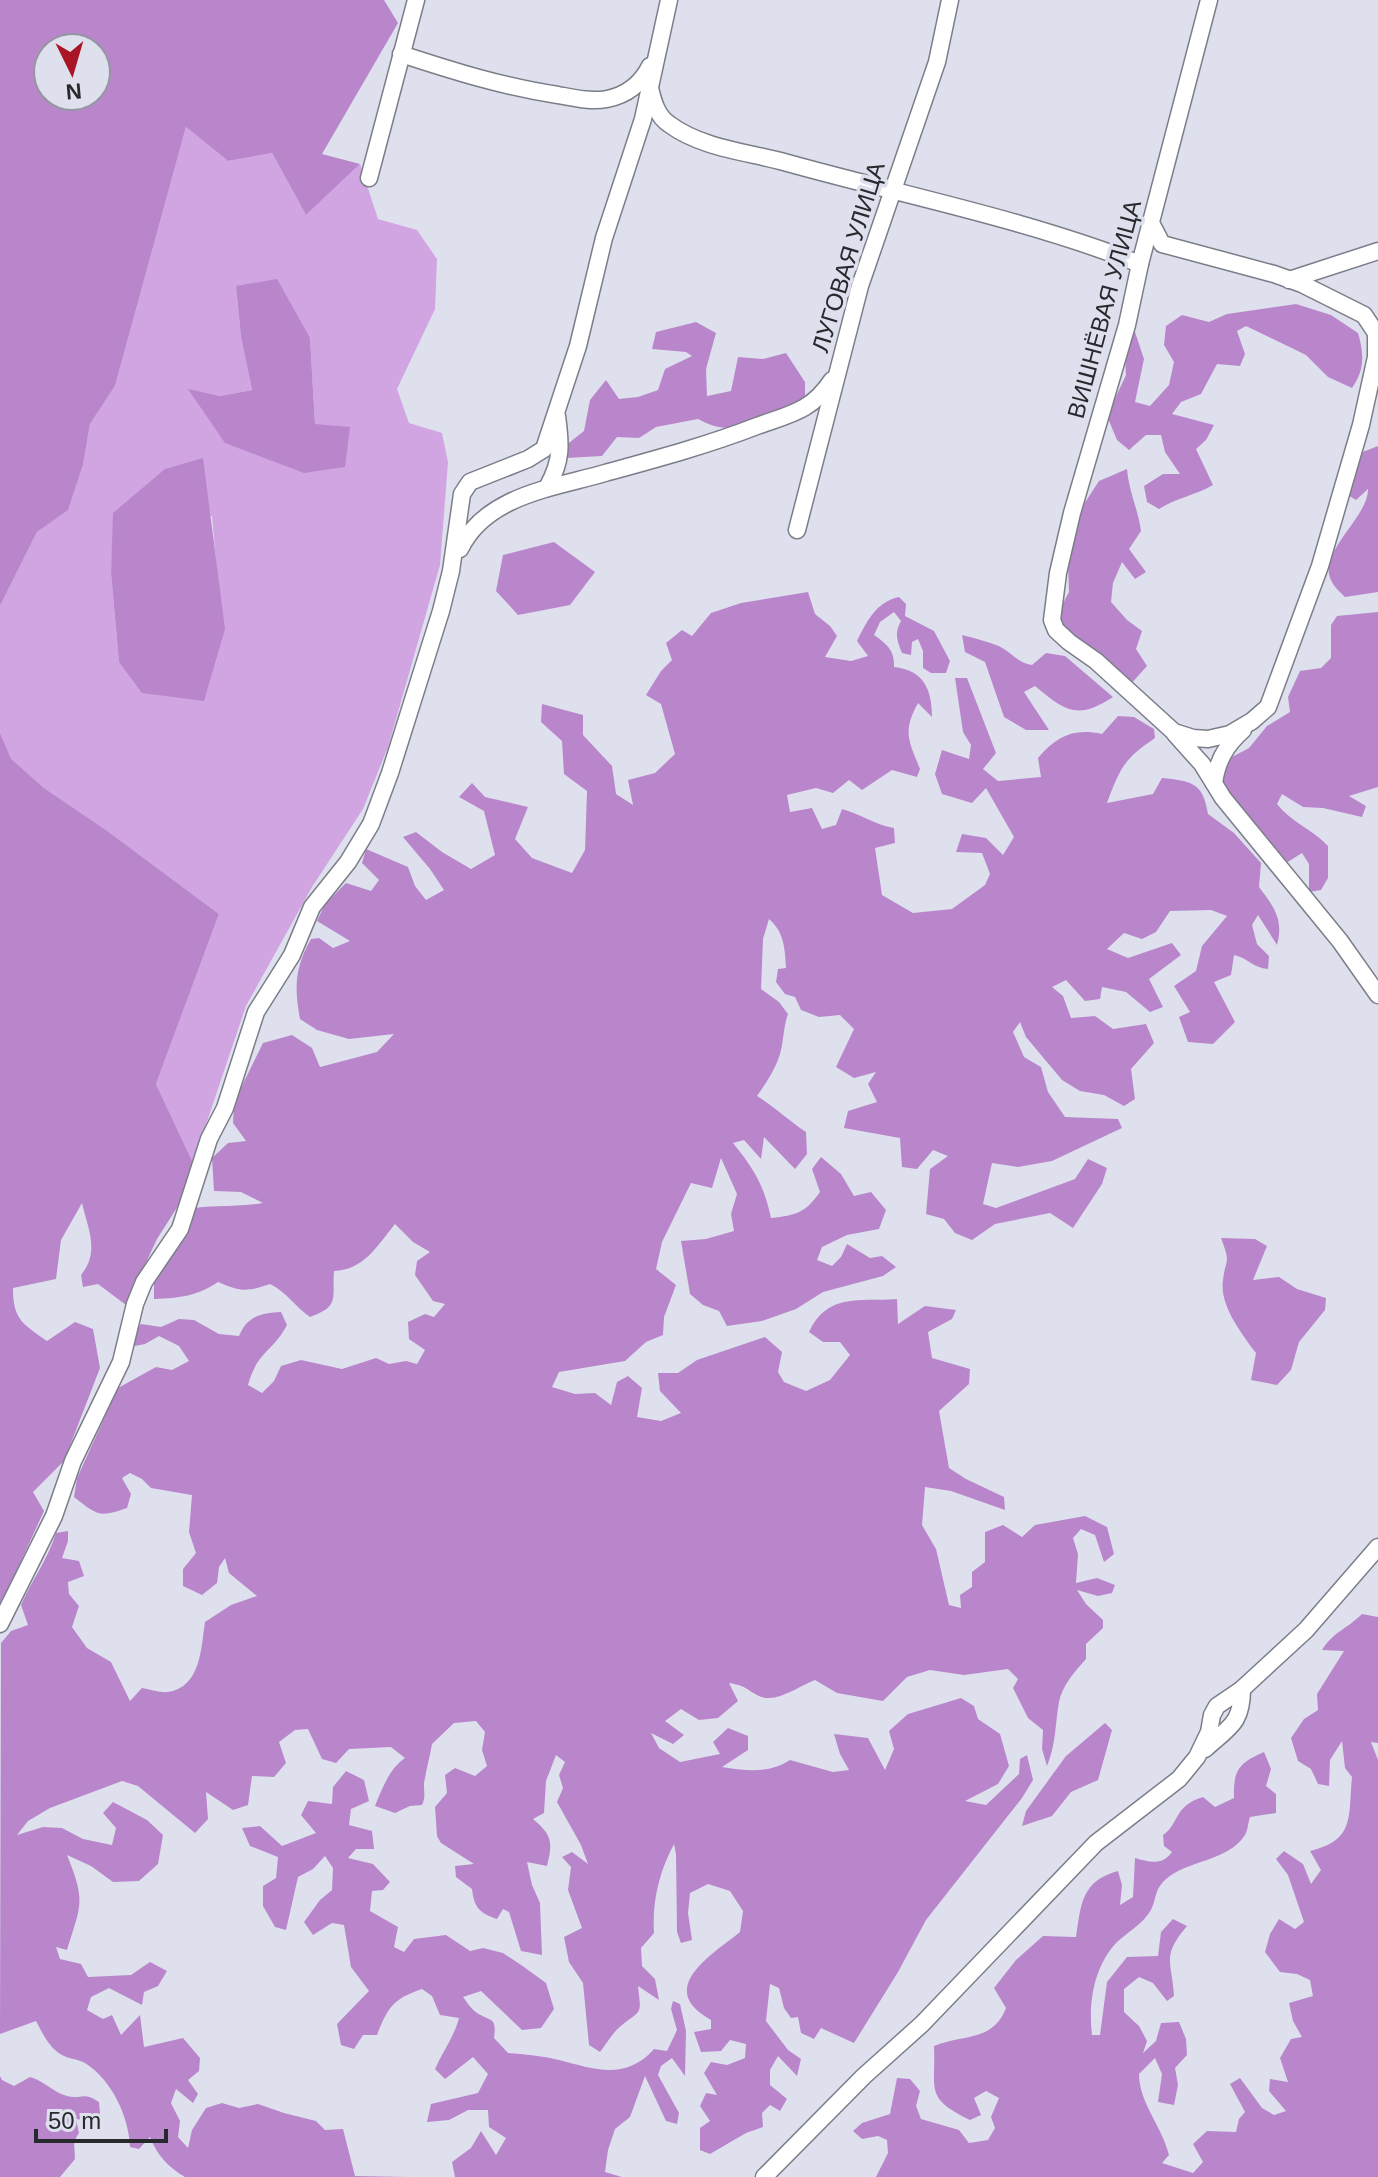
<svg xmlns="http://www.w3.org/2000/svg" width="1378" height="2177" viewBox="0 0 1378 2177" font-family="Helvetica,sans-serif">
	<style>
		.green { fill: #d1a4e2; fill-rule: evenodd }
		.forest { fill: #b986cc; fill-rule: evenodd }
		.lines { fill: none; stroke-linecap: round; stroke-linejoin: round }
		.street-casing { stroke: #7b7e89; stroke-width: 19 }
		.street { stroke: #fff; stroke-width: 16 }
		.labels { text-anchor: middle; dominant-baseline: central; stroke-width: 7; stroke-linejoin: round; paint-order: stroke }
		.street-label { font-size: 24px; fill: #27292d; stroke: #dee1ed }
	</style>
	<rect width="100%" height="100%" fill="#dee1ed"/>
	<path class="green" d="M186,127L228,161L272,153L306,215L360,164L378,219L417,230L437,259L435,309L397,389L409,423L442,433L448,462L440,565L388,747L363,809L312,887L246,1006L193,1163L156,1084L219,914L106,830L44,788L10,759L0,733V606L37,532L68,509L83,465L90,424L115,386ZM236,286L310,338L315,424L189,390L220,396L252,390L241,337ZM114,513L212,516L217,574L119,662L111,573Z"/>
	<g class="forest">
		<path d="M0,0H384L398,23L322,154L360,164L306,215L272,153L228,161L186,127L115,386L90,424L83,465L68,510L37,532L0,606ZM48,48H96V96H48Z"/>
		<path d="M277,279L310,338L315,424L350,427L345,467L304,473L225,443L188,389L220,396L252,390L241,337L236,286Z"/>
		<path d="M1296,304L1331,315L1358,333C1364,354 1365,369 1352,388L1328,377L1306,355L1246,326L1237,331L1245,354L1240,366L1217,364L1201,394L1181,402L1172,414L1214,425L1206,440L1196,449L1213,485C1196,495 1176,498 1159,509L1147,502L1144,486L1163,474H1180L1165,452L1161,435H1146L1129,450L1117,440L1107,416L1126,375L1124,339L1135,332L1144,359L1135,402L1150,406L1169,385L1174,362L1164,345L1166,326L1182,315L1209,322L1227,314Z"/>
		<path d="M696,322L716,333L706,369L707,396L731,391L738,357L763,359L786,353L805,382V412C769,422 732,439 698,419L656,427L639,438L617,437L602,456L566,458L565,446L584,431L590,400L606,380L619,399L638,397L658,390L665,369L692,356L686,352L652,349L656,332Z"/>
		<path d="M1378,446V592L1345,597C1341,593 1335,588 1332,582C1315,554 1369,517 1368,489L1356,500L1346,494L1360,453Z"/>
		<path d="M203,458L225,629L204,701L142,693L119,662L111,573L113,513L165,469Z"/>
		<path d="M1127,469C1129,492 1138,509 1141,531L1129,549L1146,572L1135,579L1122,562L1113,583L1111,602L1127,620L1142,631L1136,649L1147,666L1129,686L1058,627L1059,611L1069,592L1068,564L1075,531L1084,504L1099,481Z"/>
		<path d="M554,542L595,572L570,605L518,615L496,591L503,555Z"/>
		<path d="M808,592L815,614L830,626L837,636L825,657L851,661L868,656L857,641C867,621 876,602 899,597L906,604L905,616L934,631L950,661L946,673H931L923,668V651L918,639L912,642L911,655L902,653C897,641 894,633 901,621L894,612L880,622L874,635C887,644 895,651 894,667C924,670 932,690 932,717L918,703C902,732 909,741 920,769L917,777L892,770L862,790L849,780L833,793L816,788L787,795L790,812L812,808L822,829L836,825L842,809C861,814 875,825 894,828L895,843L875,848L882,895L913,913L952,909L985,885L990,874L982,853L956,852L962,834L986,838L1003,855L1014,837L986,788L972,803L942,794L935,774L942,750L969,759L971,745L963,732L955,678H967L996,753L983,769L998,781L1041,777L1038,758C1057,736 1073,728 1102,734L1118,716L1134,717L1154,729L1155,738C1124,759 1120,768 1107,803L1153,794L1162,778C1191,781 1203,782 1208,814L1234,833L1261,863L1259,887C1274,907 1284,920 1277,945L1258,915L1252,925L1257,944L1269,956L1268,969C1253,968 1248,958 1234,955L1231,975L1214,982L1235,1022L1213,1044L1188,1042L1179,1017L1190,1012L1174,986L1196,971L1202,946L1227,916L1211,910L1170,911L1156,932L1142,939L1124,933L1107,949L1128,958L1172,943L1181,955L1149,979L1163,1007L1150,1012L1126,992L1102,987L1100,999L1085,1001L1066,980L1052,987L1063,996L1071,1018L1095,1016L1113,1029L1146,1024L1154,1043L1131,1069L1135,1099L1124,1106L1104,1095L1080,1091L1062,1080L1026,1037L1020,1022L1013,1032L1024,1057L1041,1067L1048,1092L1065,1117L1118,1119L1122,1128L1052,1161L1018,1167L992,1163L983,1204L996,1208L1075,1179L1088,1159L1107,1168L1102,1184L1073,1228L1050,1213L995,1224L972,1240L955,1233L944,1219L926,1214L930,1169L948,1156L933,1150L917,1169L902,1167L900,1138L844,1128L848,1111L877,1102L868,1084L876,1072L854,1078L836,1067L854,1029L840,1015L819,1017L801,1010L795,997L785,994L776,982L778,969L786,968C785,948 784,932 769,919L763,939L761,989L779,1002L788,1014C783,1028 784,1041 780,1054C775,1070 766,1083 757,1096C775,1107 788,1120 806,1132L807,1154L795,1169L764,1137L761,1159L744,1140L733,1143C754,1169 764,1185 771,1218C797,1215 805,1213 820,1192L812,1169L821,1157L841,1174L854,1196L871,1192L886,1210L879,1229L847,1235L822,1247L817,1260L832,1266L841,1257L847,1244L870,1258L882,1256L896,1267L883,1276L823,1292L796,1309L762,1321L727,1326L719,1311L703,1305L690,1294L681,1241L706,1239L734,1231L731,1214L737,1194L721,1158L712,1188L691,1183L662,1242L656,1269L676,1285L664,1317L663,1335L646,1342L625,1361L559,1372L552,1387L575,1394L595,1393L611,1405L617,1382L628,1376L642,1388L637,1417L661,1421L681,1413L660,1391L658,1373H678L697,1360L765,1337L782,1352L778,1372L784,1382L806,1391L830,1380L850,1355L840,1342H823L809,1332C828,1292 860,1302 897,1299L898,1324L925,1306L956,1310L952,1319L928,1332L932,1358L970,1369L969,1384L939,1411L949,1468L966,1479L1004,1497L1005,1510L951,1491L925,1487L922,1525L936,1549L949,1605L961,1608L960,1595L972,1587V1572L985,1562V1532L1003,1525L1022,1537L1035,1525L1085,1516L1107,1527L1114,1554L1104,1562L1095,1535L1081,1529L1073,1538L1078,1554L1076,1583L1097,1578L1115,1585L1112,1593L1098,1596L1077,1590L1086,1604L1103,1620V1628L1086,1644V1659C1075,1671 1062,1686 1059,1702C1055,1725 1056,1744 1047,1766L1042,1749L1043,1730L1028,1718L1013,1688L1018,1679L1008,1669L964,1675L930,1670L907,1677L883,1701L837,1693L815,1680C799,1686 776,1704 759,1696C745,1689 747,1686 729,1683L738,1701L718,1718L699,1720L681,1709L665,1721L684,1735L673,1744L651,1733L659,1748L680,1762L720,1754L713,1742L728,1728L748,1736V1750L722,1767C746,1771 768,1774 790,1760L833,1772L849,1770L840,1754L834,1734L868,1738L885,1770L894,1749L889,1731L908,1714L961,1698L974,1706L978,1719L1000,1734L1009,1766L998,1784L965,1801L986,1805L1019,1774L1020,1759L1027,1755L1033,1780L1022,1798L926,1920L898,1972L854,2043L821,2028L814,2039L801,2033L798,2017L791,2018L784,2008L779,1988L770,1984L766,2021L788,2050L801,2059L797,2076L778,2056L770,2070V2085L787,2099L780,2111L770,2105L762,2113L763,2127L746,2133L710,2154L700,2150V2128L710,2121L700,2106L706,2093L717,2095L704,2073L711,2062L727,2065L745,2058L746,2044L730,2040L721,2051L701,2052L694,2032L711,2029V2020C655,1989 710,1956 740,1932L743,1911L730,1891L708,1884L690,1893L688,1913L692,1940L681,1943L677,1932L676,1854L674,1844C659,1872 652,1902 654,1933L641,1948L642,1966L655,1979L659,2000L638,1986C641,2014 643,2009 622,2025C613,2032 607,2043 600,2052L589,2045L583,1983L569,1962L564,1937L582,1928L568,1890L571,1867L562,1857L572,1852L588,1864L581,1845L557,1802L563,1788L559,1775L565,1762L556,1755L546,1781L544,1813L533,1819C552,1835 553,1842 547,1866L527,1862L532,1885L540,1903L542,1955L521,1951L509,1912L503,1909L497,1919C480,1913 474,1908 472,1889L456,1877L455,1866L474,1864L441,1843L437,1836L435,1807L447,1793L445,1775L455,1768L475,1776L487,1766L482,1750L485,1732L476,1721L454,1723L432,1744C430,1756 427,1766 425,1778C422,1788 427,1795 422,1805L410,1806L395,1813L375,1806C382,1789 389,1769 405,1758L391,1747L349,1749L336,1763L322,1759L308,1729L295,1730L279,1742L286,1763L274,1777L252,1776L248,1805L233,1810L206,1792L208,1819L195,1833L138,1786L122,1781L50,1808L28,1821L17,1835L43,1827L62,1828L83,1839L112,1845L116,1828L103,1813L113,1802L147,1820L163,1835L158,1864L139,1881L113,1882L91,1866L67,1855C86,1902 81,1904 67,1950L56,1947L60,1959L81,1964L88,1977L131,1975L150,1962L167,1971L158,1986L144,1992L142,2005L109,1988L91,1997L87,2010L103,2019L112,2015L121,2035L140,2015L144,2047L183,2038L200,2058L199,2071L188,2080L198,2094L193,2103L176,2089L171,2103L180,2121L178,2137L188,2148L192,2130L206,2108L222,2103L239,2108L258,2104L284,2113L316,2121L325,2130L343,2129L355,2176L408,2177H185C168,2167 157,2155 150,2137L139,2149L130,2147C129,2117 112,2080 85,2063C78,2059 69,2059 62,2055C49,2048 43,2034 36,2021L0,2034L1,1643L11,1631L28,1625L21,1605C32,1580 48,1559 56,1533L68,1531V1541L62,1558L79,1561L84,1576L68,1582L69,1594L79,1606L72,1627L87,1648L111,1662L130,1701L142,1688C149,1689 160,1693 168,1692C201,1687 201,1648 205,1622L231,1605L257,1596L229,1573L225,1558L219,1567L217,1583L202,1595L183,1586V1569L196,1553L189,1532L192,1495L151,1488L142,1479L130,1473L122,1478L131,1494L127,1508C99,1518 97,1515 74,1497L77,1478L118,1388L156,1367L172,1370L189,1361L179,1346L159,1336L145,1344L135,1346L132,1335L141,1324L161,1327L179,1319L194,1320L219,1334L239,1336C247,1316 261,1313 281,1312L287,1325C272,1353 258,1350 248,1385L262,1393L274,1381L281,1366L301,1360L342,1369L376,1358L389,1364L406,1361L417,1364L425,1350L409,1339L408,1322L425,1314L434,1317L445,1304L433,1301L415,1275L417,1261L430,1252L413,1242L395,1224C377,1246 364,1270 334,1271C332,1299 340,1306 310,1317C294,1306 288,1293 270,1284C247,1292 241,1292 218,1282C197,1296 180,1298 154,1299V1280L181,1242L195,1208C218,1205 240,1207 263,1203L241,1192L214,1191L212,1158L228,1143L246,1141L233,1123L234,1102L263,1043L292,1035L312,1048L320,1067L377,1052L394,1034L349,1039L317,1030L300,1019C294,987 295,967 311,939L319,938L333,948L350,941L317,921L325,904L346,883L371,891L379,880L362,863L366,849L408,867L415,886L426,900L444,890L430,869L403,837L416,832L442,852L471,869L495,855L484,811L459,797L472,783L485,797L528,807L515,839L532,858L572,873L585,850L587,791L564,774L562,741L541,722L542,704L583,715V735L612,766L616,794L633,805L628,780L655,773L675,754L661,704L646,695L661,671L672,660L666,643L682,630L692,636L711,613L741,603Z"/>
		<path d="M1378,612V787L1349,796L1366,806L1362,817L1323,808L1303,807L1282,794L1277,804C1291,822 1312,829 1328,846V878L1321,890L1309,892V864L1302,853L1283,865L1218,783L1232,757L1249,748L1267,726L1290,712L1288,697L1300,671L1321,668L1331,658V625L1337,616Z"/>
		<path d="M962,635C974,638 986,641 996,645C1010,650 1017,663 1032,665L1046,653L1065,656L1113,697C1077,721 1064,710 1035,686L1024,692L1049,730H1026L1004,717L985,662L965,652Z"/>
		<path d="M0,733L11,759L44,788L106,830L219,914L156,1084L193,1163L178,1206L157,1239L126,1305L98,1284L83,1287L81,1275C100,1252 88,1229 82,1203L61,1240L56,1279L13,1288C13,1320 23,1324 47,1341L75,1322L93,1329L100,1368L64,1461L33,1492L44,1511L0,1607Z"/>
		<path d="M1221,1238L1255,1239L1267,1246L1253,1280L1279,1277L1297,1289L1326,1298L1325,1310L1299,1342L1291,1370L1277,1385L1251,1380L1256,1353C1242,1334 1219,1305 1223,1280C1226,1256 1231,1265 1221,1238Z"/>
		<path d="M1362,1614L1378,1617V1743L1371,1742L1378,1760V2177H876L888,2153L887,2140L878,2136L862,2139L853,2131L862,2123L890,2114L897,2078L910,2079L920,2091L916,2106L921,2119L959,2130L969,2143L988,2140L995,2128L991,2117L999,2098L986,2091L974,2098L981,2115L970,2120C924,2098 936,2090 934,2046C963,2034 993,2042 1006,2008L994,1988L1016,1960L1043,1936L1076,1937C1081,1905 1081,1881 1118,1871L1122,1885L1120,1905L1133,1897L1135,1858C1149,1862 1162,1866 1172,1852L1164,1846L1163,1835C1179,1825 1173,1806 1203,1797L1215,1807L1234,1798C1233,1770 1239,1763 1264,1752L1271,1769L1266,1786L1276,1794V1813L1250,1817C1248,1823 1248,1830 1245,1835C1228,1862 1186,1860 1165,1880C1153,1891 1157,1902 1149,1913C1141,1925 1128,1932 1117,1942C1094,1966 1088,2003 1092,2035H1100L1107,1982L1127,1957L1158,1956L1161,1932L1173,1919L1187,1926C1161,1957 1172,1961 1174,1996L1167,2001L1153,1983L1139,1977L1124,1989V2012L1139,2026L1147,2041L1143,2053L1156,2041L1161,2023L1179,2022L1186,2039L1187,2055L1175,2068L1178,2085L1174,2105L1158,2102L1162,2074L1155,2058L1139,2074C1139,2103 1162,2126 1169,2155L1162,2163L1193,2173L1203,2162L1193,2144L1207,2131L1236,2132L1239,2119L1245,2112L1230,2084L1240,2078L1262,2108L1274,2115L1286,2111L1269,2091L1270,2079L1288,2082L1280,2058L1291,2039L1302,2037L1293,2021L1289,2003L1313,1996L1310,1980L1297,1974L1280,1972L1265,1952L1270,1934L1279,1919L1295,1929L1304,1922L1288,1875L1276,1859L1284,1851L1303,1864L1311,1884L1321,1870L1310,1851C1356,1840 1348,1816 1352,1777L1345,1768L1342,1741L1330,1760L1329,1786L1318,1784L1311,1769L1298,1761L1291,1738L1304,1719L1318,1710L1317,1694L1344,1651L1322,1650C1332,1633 1348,1628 1362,1614Z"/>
		<path d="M1105,1723L1112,1730L1098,1780L1071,1792L1052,1816L1022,1826L1026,1811L1066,1756Z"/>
		<path d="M346,1771L364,1780L369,1801L351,1809L349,1825L372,1831L374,1849H356L348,1858L373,1864L390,1882L383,1890L372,1891L370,1911L398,1927L394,1947L404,1952L414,1939L446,1935L470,1951L483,1948L503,1953L524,1967L546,1983L554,2009L541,2028L522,2030L481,1991L463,1997C467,2002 471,2009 477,2013C491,2022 497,2016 494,2038L508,2053C525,2054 542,2056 559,2060C594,2069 626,2081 654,2049L667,2051L677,2030L671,2009L673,2001L680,2004L686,2031L685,2076L672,2058L661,2066L658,2075L679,2113L677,2124L666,2121L645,2076L630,2117L615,2129L608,2150L605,2172L622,2177H455L452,2162L471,2148L481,2131L496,2155L506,2138L489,2127L488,2110H468L449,2120L427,2122L431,2104L478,2093L488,2074L473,2057L445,2079L435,2069C443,2051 454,2037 459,2018L440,2015L432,1996L422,1989C393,1999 388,2007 377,2035H363L354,2049L341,2045L337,2024L369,1991L351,1967L344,1925L332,1923L313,1935L304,1922L320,1900L332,1890L333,1868L325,1856L313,1869L298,1877L286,1930L275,1927L263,1906V1886L276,1878L278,1857L250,1846L242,1828L260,1826L282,1846L316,1833L301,1815L308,1801L332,1804L333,1787Z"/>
		<path d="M0,2076L2,2080L14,2086L30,2077C44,2081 53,2092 67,2096C82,2100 82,2091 99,2102L100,2114L89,2121L76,2119L79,2133L74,2141L75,2159L60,2177H0Z"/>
	</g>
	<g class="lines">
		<defs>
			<g id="street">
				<path d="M401,54C453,71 504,87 558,95C574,98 591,102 607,99C627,95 641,84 650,66"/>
				<path d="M650,88C653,101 657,116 669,124C701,148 747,152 784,162C902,195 1025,219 1140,264"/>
				<path d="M369,178L416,0"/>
				<path d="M1151,223L1162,244L1274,274L1302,284L1364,315L1376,333V357L1361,425L1320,566L1268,707L1252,721L1230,734L1208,739L1193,738L1174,732L1096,661L1069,642L1056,630L1052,620L1058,573L1072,513L1127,325L1140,264L1209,0"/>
				<path d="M1289,280L1378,251"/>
				<path d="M548,486C562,460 561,445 557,416"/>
				<path d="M797,530L860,286L937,62L950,0"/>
				<path d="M460,549C486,495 554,488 605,473C656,459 708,445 757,426C790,414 812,411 832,380"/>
				<path d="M1175,734L1202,764L1223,798L1340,941L1378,995"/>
				<path d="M1214,783C1217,761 1226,745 1243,730"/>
				<path d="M0,1624L54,1516L73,1461L121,1362L135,1304L144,1282L180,1229L209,1139L225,1108L256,1012L292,955L312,907L348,862L371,824L390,773L441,611L451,571L462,494L470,482L528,459L544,449L578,346L604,238L643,119L669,0"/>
				<path d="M1205,1749C1229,1727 1242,1724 1242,1689"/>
				<path d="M764,2177L864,2076L922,2024L1096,1843L1179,1779L1197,1757L1209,1732L1212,1715L1217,1706L1242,1689L1306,1630L1378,1547"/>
			</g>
		</defs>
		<use href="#street" class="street-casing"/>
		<use href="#street" class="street"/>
	</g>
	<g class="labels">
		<g class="street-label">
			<text transform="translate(848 257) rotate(-73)">ЛУГОВАЯ УЛИЦА</text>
			<text transform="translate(1104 309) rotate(-75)">ВИШНЁВАЯ УЛИЦА</text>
		</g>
	</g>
	<g transform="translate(72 72) rotate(175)"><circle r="38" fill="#dee1ed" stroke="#9597a0" stroke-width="2"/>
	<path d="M0-6L14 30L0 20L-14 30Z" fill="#aa1525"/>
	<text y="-12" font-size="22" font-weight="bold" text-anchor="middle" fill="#27292d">N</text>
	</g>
	<path d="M36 2129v12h130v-12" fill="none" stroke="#27292d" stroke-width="4"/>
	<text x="48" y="2129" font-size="24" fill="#27292d" stroke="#dee1ed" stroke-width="6" paint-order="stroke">50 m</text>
</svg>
